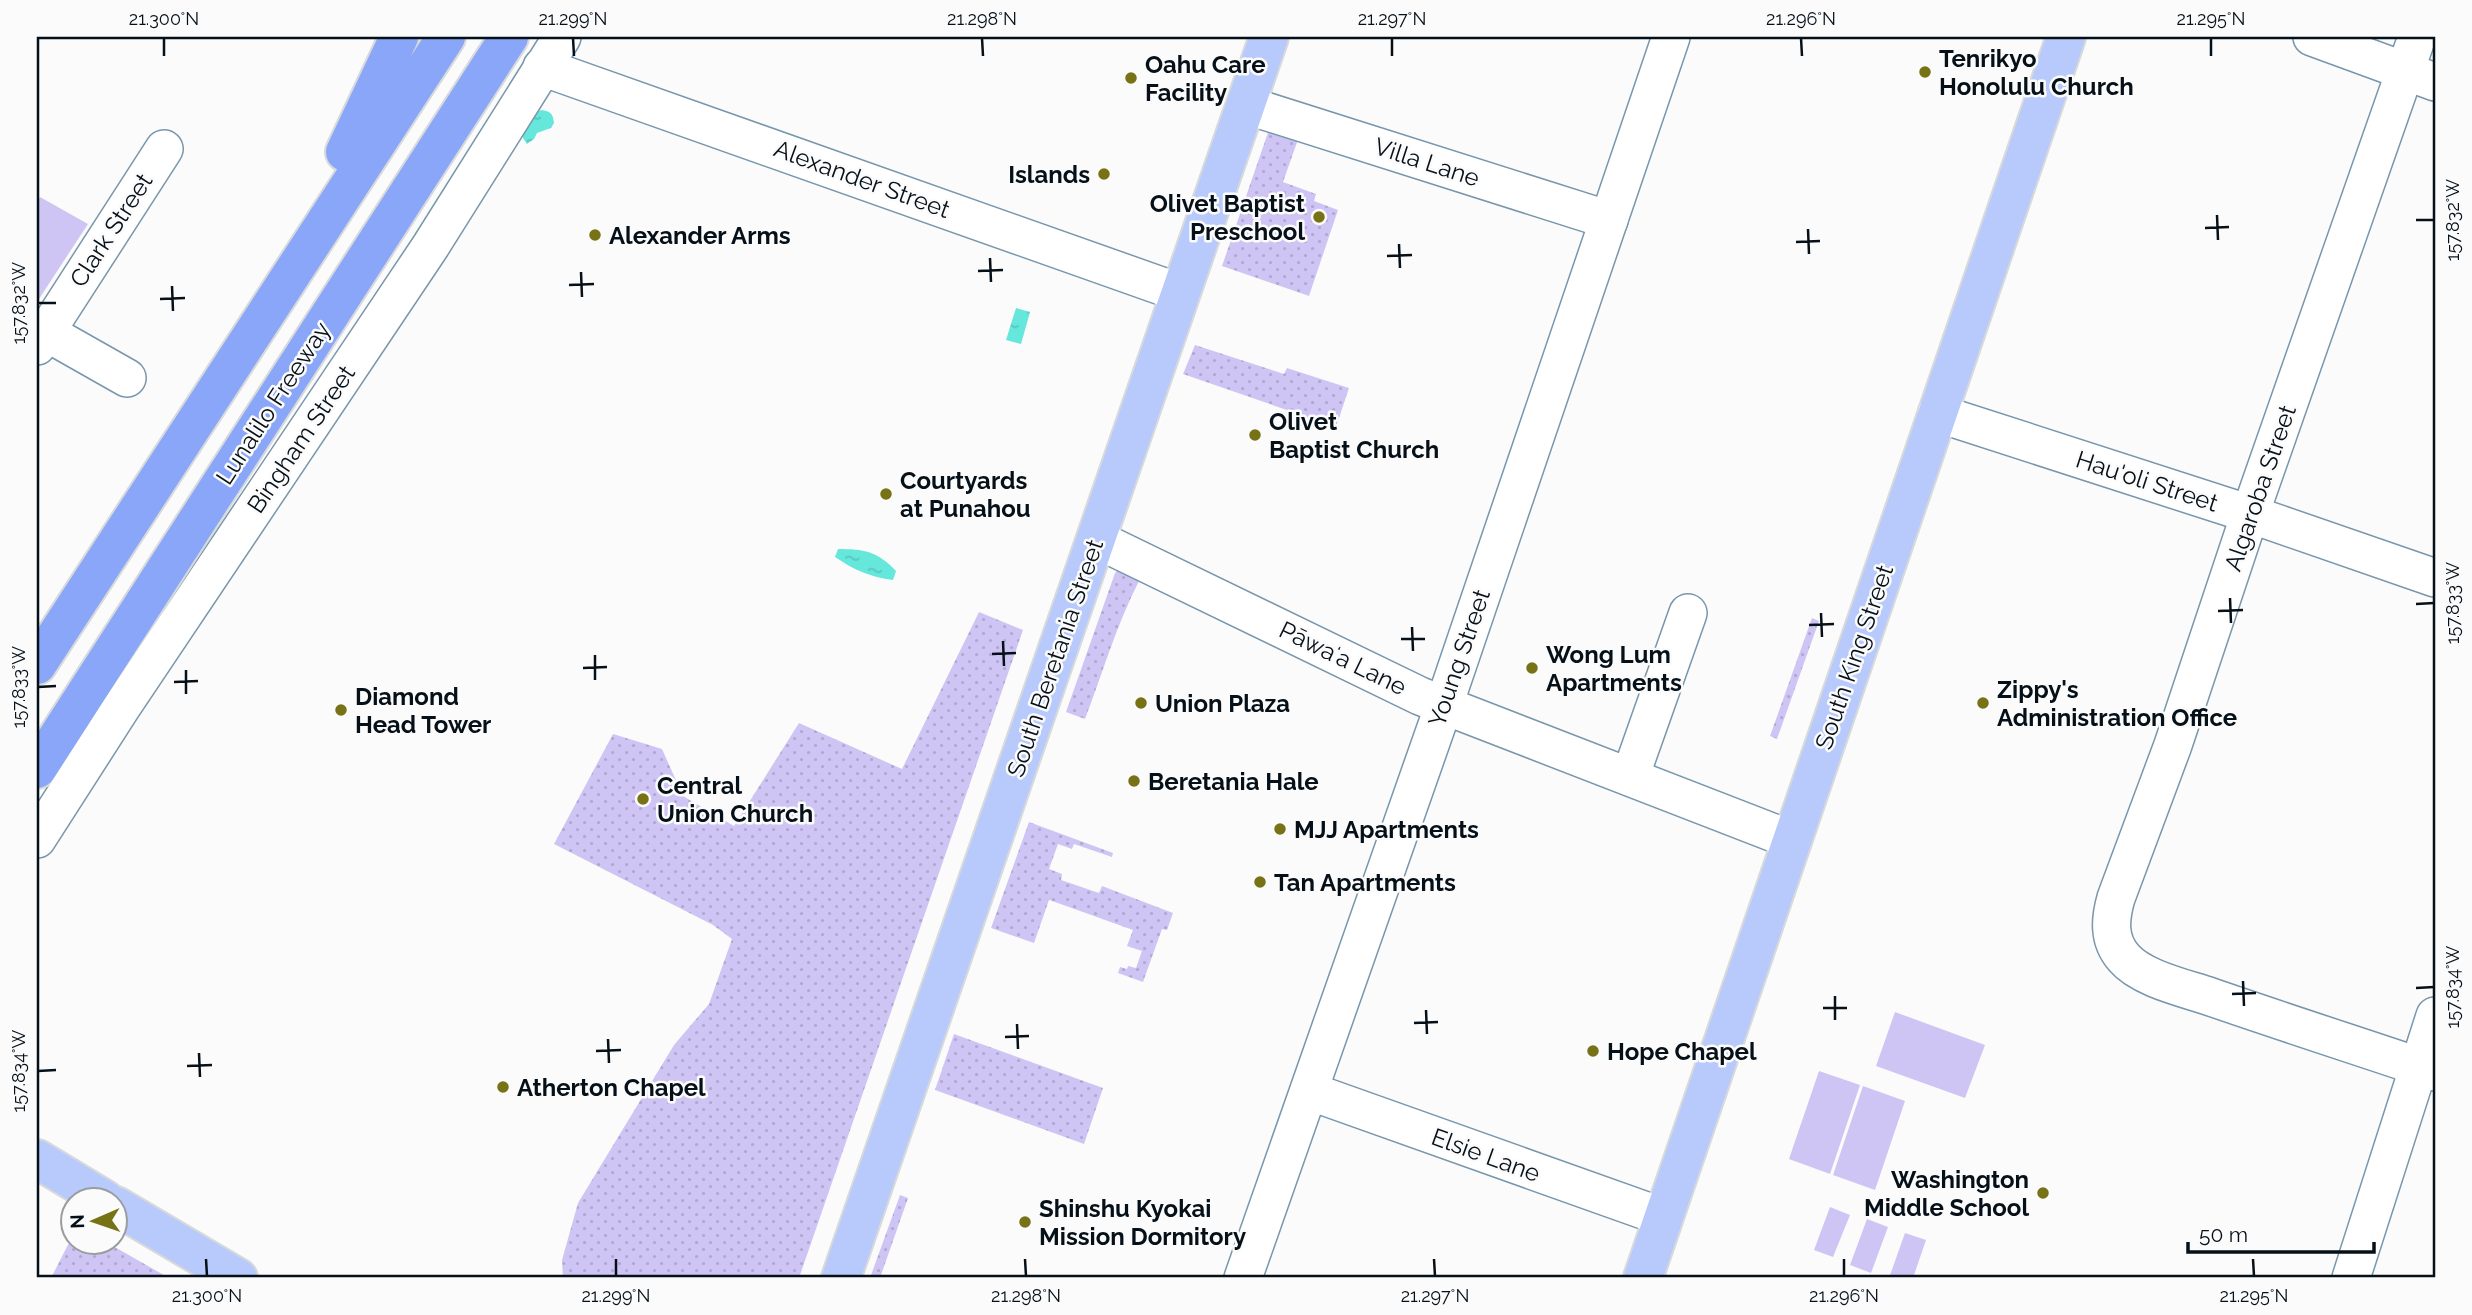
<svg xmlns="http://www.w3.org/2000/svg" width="2472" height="1315" viewBox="0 0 2472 1315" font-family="Raleway,sans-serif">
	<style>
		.grass { fill: url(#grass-dots) }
		.park { fill: #cfc5f4 }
		.water { fill: url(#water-ripples) }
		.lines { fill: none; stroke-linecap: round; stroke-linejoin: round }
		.minor-casing { stroke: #7896ac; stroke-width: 40 }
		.major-casing { stroke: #d7d9da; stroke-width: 42 }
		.highway-casing { stroke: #d7d9da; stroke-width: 42 }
		.minor { stroke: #fff; stroke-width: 37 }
		.major { stroke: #b8cafb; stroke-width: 38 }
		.highway { stroke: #89a6f8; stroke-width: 38 }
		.ticks { fill: none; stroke: #061019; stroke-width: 2.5 }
		.poi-dot { fill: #767215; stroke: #fbfbfb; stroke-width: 2.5 }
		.labels { text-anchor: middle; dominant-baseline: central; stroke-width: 5; stroke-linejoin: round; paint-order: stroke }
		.poi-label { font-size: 24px; font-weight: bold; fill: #061019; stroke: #fbfbfb; text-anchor: start }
		.street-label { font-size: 24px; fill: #061019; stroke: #fbfbfb }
		.neatline { fill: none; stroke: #061019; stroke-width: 2.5 }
		.ticks-label { font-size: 18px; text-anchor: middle; fill: #061019 }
	</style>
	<defs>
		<pattern id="grass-dots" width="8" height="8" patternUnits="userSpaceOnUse" patternTransform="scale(1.75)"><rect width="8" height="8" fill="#cfc5f4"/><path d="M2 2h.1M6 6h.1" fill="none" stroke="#b0a8d1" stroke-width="1.8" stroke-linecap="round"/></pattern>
		<pattern id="water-ripples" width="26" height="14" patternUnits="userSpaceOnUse" patternTransform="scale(1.75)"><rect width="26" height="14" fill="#65e7dc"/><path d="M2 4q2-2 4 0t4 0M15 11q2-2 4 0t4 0" fill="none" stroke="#56c5bc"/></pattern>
	</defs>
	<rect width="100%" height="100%" fill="#fbfbfb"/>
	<g class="grass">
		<path d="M1272,121L1301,131L1283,182L1316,194L1314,201L1338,210L1309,296L1222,266Z"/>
		<path d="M1195,345L1284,374L1287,368L1349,388L1336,427L1183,374Z"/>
		<path d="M1120,568L1156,585L1154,589L1139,581C1116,626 1103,672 1085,719L1066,712L1115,573Z"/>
		<path d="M979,612L1023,630L799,1278H563L562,1260L578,1203L674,1045L709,1004L732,939L713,925L554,844L613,734L662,749L683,796L734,826L799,723L902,769Z"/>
		<path d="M1812,618L1819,621L1777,739L1770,736Z"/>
		<path d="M1029,822L1113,853L1112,857L1074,844L1072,849L1058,844L1049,869L1062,874L1061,880L1099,893L1102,886L1173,913L1167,930L1162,929L1143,982L1118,973L1120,967L1127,969L1128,966L1136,968L1142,951L1127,946L1133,930L1055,902L1049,900L1034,943L991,928Z"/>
		<path d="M954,1034L1103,1088L1084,1144L935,1090Z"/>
		<path d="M900,1195L908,1198L880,1278H870Z"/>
		<path d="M73,1235L74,1242H106L169,1278H51Z"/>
	</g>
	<g class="park">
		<path d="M40,197L88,224L37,302V203Z"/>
		<path d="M1895,1012L1985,1045L1965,1098L1876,1066Z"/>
		<path d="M1819,1071L1860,1085L1830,1174L1789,1159Z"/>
		<path d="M1863,1086L1905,1101L1875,1190L1833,1175Z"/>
		<path d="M1830,1207L1850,1215L1833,1257L1814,1250Z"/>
		<path d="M1867,1219L1888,1227L1871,1273L1850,1265Z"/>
		<path d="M1905,1233L1926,1240L1913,1278H1889Z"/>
	</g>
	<g class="water">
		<path d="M541,110C551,111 553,114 554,123L551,128L537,133L534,139L527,144L521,135L534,114Z"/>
		<path d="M1016,308L1030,312L1021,344L1006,340Z"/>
		<path d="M838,549C864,549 877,551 896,571L893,580C870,577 854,570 835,557Z"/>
	</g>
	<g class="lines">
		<defs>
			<g id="minor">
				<path d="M2312,37L2435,82"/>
				<path d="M2417,37L2250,514L2173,745L2116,898C2110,919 2108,940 2124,958C2142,979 2185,988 2211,997C2286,1023 2361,1047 2435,1072"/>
				<path d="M542,67L1181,293"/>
				<path d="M1246,105L1609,220"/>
				<path d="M37,327L127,378"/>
				<path d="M37,346L164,149"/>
				<path d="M1937,413L2250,514L2435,578"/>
				<path d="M1096,539L1420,696L1792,840"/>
				<path d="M1630,777L1688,613"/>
				<path d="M37,839L121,708L430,247L562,37"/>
				<path d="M1309,1091L1663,1217"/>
				<path d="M1243,1278L1444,705L1671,37"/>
				<path d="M2351,1278L2435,1016"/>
			</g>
			<g id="major">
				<path d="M37,1159L105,1200"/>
				<path d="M116,1206L238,1278"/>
				<path d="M841,1278L1269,37"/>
				<path d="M1643,1278L2066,37"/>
			</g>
			<g id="highway">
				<path d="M345,152L399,37"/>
				<path d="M37,665L446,37"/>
				<path d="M37,769L509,37"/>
			</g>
		</defs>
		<use href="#minor" class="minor-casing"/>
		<use href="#major" class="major-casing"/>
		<use href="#highway" class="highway-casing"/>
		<use href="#minor" class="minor"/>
		<use href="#major" class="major"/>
		<use href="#highway" class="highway"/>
	</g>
	<path class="ticks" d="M164,38V56M573,38L574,56M982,38L983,56M1392,38V56M1801,38L1802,56M2211,38V56M2217,215L2218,240M2416,220H2434M2205,228L2229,227M1808,229L1809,254M1796,242L1820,241M1399,244L1400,268M1387,256L1412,255M990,258L991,282M978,271L1003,270M581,272L582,297M569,285L594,284M172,286L173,311M160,299L185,298M38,303H56M2230,598L2231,623M2416,604L2434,603M2218,611L2243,610M1821,613L1822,637M1809,625L1834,624M1412,627L1413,651M1401,639H1425M1003,641L1004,666M992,654L1016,653M595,655V680M583,668L607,667M186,670V694M174,682L198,681M38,687L56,686M2243,981L2244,1006M2416,988L2434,987M2232,994L2256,993M1835,996V1020M1823,1008H1847M1426,1010L1427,1034M1414,1023L1438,1022M1017,1024L1018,1049M1005,1037L1029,1036M608,1039L609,1063M596,1051L621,1050M199,1053L200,1077M187,1066L212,1065M38,1071L56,1070M206,1259L207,1276M616,1259V1276M1025,1259L1026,1276M1434,1259L1435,1276M1844,1259V1276M2253,1259L2254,1276"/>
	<g class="poi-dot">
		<circle cx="1925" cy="72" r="7"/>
		<circle cx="1131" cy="78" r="7"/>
		<circle cx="1104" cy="174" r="7"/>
		<circle cx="1319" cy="217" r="7"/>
		<circle cx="595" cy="235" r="7"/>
		<circle cx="1255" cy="435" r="7"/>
		<circle cx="886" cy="494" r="7"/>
		<circle cx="1532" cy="668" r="7"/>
		<circle cx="1141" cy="703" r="7"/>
		<circle cx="1983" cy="703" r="7"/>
		<circle cx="341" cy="710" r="7"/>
		<circle cx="1134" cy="781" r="7"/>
		<circle cx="643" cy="799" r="7"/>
		<circle cx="1280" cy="829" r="7"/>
		<circle cx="1260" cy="882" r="7"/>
		<circle cx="1593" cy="1051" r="7"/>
		<circle cx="503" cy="1087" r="7"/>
		<circle cx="2043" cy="1193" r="7"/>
		<circle cx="1025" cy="1222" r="7"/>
	</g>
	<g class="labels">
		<g class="poi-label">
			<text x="1939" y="58">Tenrikyo<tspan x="1939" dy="28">Honolulu Church</tspan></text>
			<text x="1145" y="64">Oahu Care<tspan x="1145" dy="28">Facility</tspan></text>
			<text x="1090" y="174" text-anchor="end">Islands</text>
			<text x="1305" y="203" text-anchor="end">Olivet Baptist<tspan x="1305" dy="28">Preschool</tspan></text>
			<text x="609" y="235">Alexander Arms</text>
			<text x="1269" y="421">Olivet<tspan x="1269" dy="28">Baptist Church</tspan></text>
			<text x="900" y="480">Courtyards<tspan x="900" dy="28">at Punahou</tspan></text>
			<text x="1546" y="654">Wong Lum<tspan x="1546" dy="28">Apartments</tspan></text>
			<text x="1997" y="689">Zippy's<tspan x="1997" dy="28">Administration Office</tspan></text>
			<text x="355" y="696">Diamond<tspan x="355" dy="28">Head Tower</tspan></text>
			<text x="1155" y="703">Union Plaza</text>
			<text x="1148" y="781">Beretania Hale</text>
			<text x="657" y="785">Central<tspan x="657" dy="28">Union Church</tspan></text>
			<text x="1294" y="829">MJJ Apartments</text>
			<text x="1274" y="882">Tan Apartments</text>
			<text x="1607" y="1051">Hope Chapel</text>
			<text x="517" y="1087">Atherton Chapel</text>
			<text x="2029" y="1179" text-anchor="end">Washington<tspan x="2029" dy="28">Middle School</tspan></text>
			<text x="1039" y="1208">Shinshu Kyokai<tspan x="1039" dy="28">Mission Dormitory</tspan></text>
		</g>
		<g class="street-label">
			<text transform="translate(1427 162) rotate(18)">Villa Lane</text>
			<text transform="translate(862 179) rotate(20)">Alexander Street</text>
			<text transform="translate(111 230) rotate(-57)">Clark Street</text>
			<text transform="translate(273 403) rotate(-57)">Lunalilo Freeway</text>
			<text transform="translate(301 439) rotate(-56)">Bingham Street</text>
			<text transform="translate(2147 481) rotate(18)">Hau'oli Street</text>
			<text transform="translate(2260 488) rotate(-71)">Algaroba Street</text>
			<text transform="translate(1854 657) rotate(-71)">South King Street</text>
			<text transform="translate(1055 658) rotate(-71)">South Beretania Street</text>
			<text transform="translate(1343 658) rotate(26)">Pāwaʻa Lane</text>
			<text transform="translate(1459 658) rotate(-71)">Young Street</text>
			<text transform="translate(1486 1155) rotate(20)">Elsie Lane</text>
		</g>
	</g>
	<rect width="2472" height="1315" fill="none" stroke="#fbfbfb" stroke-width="77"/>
	<g transform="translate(94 1221) rotate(268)"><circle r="33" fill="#fbfbfb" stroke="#999da1" stroke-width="2"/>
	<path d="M0-5L12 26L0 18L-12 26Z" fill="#767215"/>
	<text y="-10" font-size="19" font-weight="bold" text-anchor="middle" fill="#061019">N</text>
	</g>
	<path d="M2188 1242v10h186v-10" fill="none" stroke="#061019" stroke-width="3.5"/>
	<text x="2199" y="1242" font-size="21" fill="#061019" stroke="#fbfbfb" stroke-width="5" paint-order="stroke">50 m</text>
	<rect x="38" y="38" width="2396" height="1238" class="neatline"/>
	<g class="ticks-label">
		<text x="164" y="25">21.300°N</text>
		<text x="573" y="25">21.299°N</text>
		<text x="982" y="25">21.298°N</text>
		<text x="1392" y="25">21.297°N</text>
		<text x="1801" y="25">21.296°N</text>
		<text x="2211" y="25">21.295°N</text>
		<text transform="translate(2453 220) rotate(-90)" y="6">157.832°W</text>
		<text transform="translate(19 303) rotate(-90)" y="6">157.832°W</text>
		<text transform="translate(2453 603) rotate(-90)" y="6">157.833°W</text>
		<text transform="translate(19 687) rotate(-90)" y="6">157.833°W</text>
		<text transform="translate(2453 987) rotate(-90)" y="6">157.834°W</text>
		<text transform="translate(19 1071) rotate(-90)" y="6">157.834°W</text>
		<text x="207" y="1302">21.300°N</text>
		<text x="616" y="1302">21.299°N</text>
		<text x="1026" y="1302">21.298°N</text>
		<text x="1435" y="1302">21.297°N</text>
		<text x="1844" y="1302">21.296°N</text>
		<text x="2254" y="1302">21.295°N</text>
	</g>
</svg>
